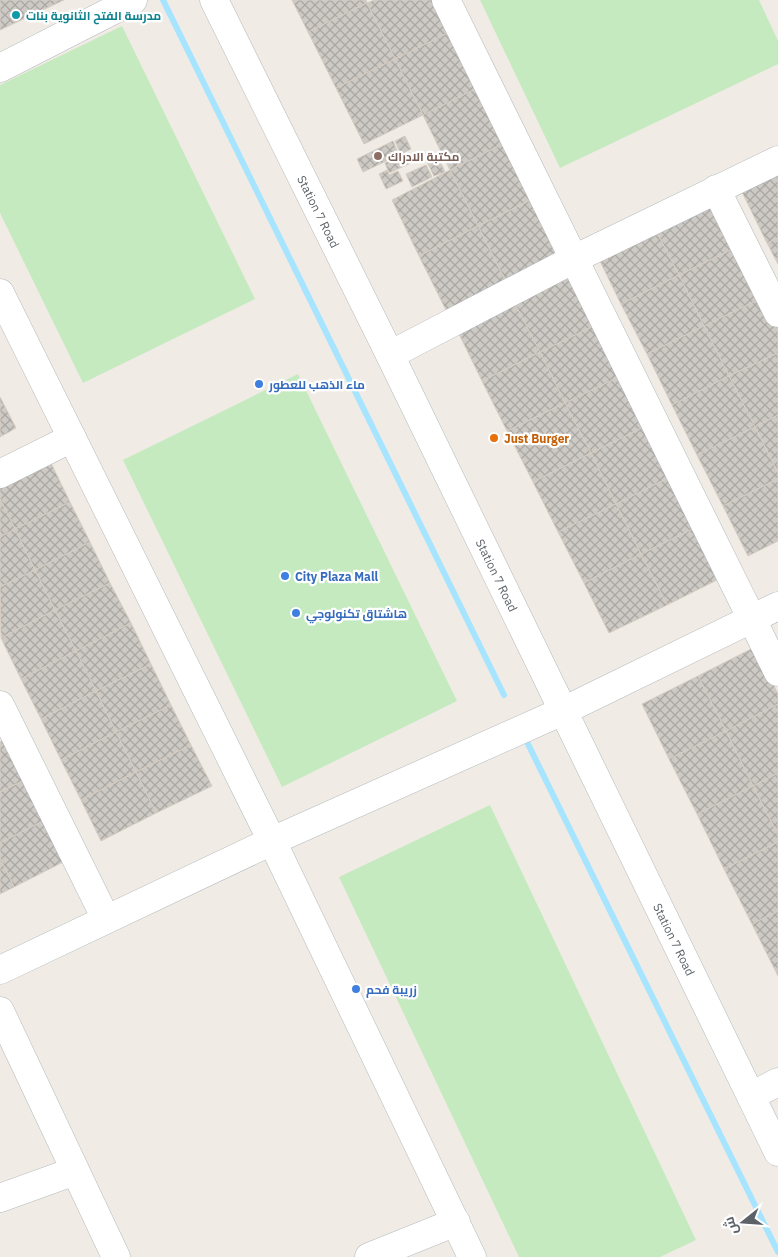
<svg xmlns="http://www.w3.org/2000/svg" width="778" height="1257" viewBox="0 0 778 1257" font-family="'IBM Plex Sans',Cairo,sans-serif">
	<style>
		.grass { fill: #c5eabf }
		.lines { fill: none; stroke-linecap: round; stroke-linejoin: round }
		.stream { stroke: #a6e4ff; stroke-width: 6 }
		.building { fill: url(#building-cross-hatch); stroke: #d6cdc2 }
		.minor-casing { stroke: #b5b9bd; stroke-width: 29 }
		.minor { stroke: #fff; stroke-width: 28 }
		.culture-dot { fill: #0f9aa8; stroke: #fff; stroke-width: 2 }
		.education-dot { fill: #8d6e63; stroke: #fff; stroke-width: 2 }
		.shop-dot { fill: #3f7fe0; stroke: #fff; stroke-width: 2 }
		.food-dot { fill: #e8710a; stroke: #fff; stroke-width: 2 }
		.labels { text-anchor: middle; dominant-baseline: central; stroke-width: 4.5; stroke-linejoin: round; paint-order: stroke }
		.culture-label { font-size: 12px; font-weight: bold; fill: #0d838f; stroke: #fff; text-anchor: start }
		.education-label { font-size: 12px; font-weight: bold; fill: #785e54; stroke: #fff; text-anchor: start }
		.street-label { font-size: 12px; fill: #5c6267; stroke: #fff }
		.shop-label { font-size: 12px; font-weight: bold; fill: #366cbe; stroke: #fff; text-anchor: start }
		.food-label { font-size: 12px; font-weight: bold; fill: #c56008; stroke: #fff; text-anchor: start }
	</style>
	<defs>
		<pattern id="building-cross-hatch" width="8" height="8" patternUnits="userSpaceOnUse" patternTransform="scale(1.25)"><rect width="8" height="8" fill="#cdc9c4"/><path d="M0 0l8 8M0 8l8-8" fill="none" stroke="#aaa7a3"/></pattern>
	</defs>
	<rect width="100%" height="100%" fill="#f0ece5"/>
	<g class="grass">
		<path d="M480,0H759L778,41V64L560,168Z"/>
		<path d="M122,26L255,299L83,383L0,213V85Z"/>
		<path d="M298,374L457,701L282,787L123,460Z"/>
		<path d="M490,805L696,1240L660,1257H519L339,877Z"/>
	</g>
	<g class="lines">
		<g class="stream">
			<path d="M163,0L504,695"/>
			<path d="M527,742L778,1252"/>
		</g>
	</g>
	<g class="building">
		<path d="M0,0H64L0,30Z"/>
		<path d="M292,0H366L367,3L308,32Z"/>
		<path d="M374,0H439L454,30L395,59L367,3Z"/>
		<path d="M367,3L395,59L336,88L308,32Z"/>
		<path d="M454,30L481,86L423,115L395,59Z"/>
		<path d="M395,59L423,115L364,144L336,88Z"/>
		<path d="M481,86L509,141L450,170L423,115Z"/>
		<path d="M405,136L411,149L401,154L395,141Z"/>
		<path d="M393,141L399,155L363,172L357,159Z"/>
		<path d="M509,141L537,197L478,226L450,170Z"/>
		<path d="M404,154L409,164L389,173L385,163Z"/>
		<path d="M437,155L445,172L434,176L426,160Z"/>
		<path d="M426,165L432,177L412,187L406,174Z"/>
		<path d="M387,170L389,175L398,171L403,181L386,189L379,174Z"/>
		<path d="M450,170L478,226L419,256L392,200Z"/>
		<path d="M778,175V238L767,243L742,192Z"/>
		<path d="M711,196L737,247L679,275L653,225Z"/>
		<path d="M537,197L565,253L506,282L478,226Z"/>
		<path d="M653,225L679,275L621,304L596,253Z"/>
		<path d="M478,226L506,282L447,312L419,256Z"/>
		<path d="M778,238V264L767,243Z"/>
		<path d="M737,247L762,298L704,326L679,275Z"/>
		<path d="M572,273L598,324L540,352L514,302Z"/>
		<path d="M679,275L704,326L647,354L621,304Z"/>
		<path d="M762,298L778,329V353L729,376L704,326Z"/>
		<path d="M514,302L540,352L482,381L457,330Z"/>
		<path d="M598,324L623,375L565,403L540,352Z"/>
		<path d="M704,326L729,376L672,405L647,354Z"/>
		<path d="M540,352L565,403L507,431L482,381Z"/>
		<path d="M778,353V415L755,427L729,376Z"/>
		<path d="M623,375L648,425L591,453L565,403Z"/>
		<path d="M729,376L755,427L697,455L672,405Z"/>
		<path d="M0,397L16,428L0,437Z"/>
		<path d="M565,403L591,453L533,482L507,431Z"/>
		<path d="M778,415V473L755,427Z"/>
		<path d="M648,425L674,475L616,504L591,453Z"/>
		<path d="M755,427L778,473V479L723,506L697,455Z"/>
		<path d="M591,453L616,504L558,532L533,482Z"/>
		<path d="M50,461L70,502L15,529L0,499V486Z"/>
		<path d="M674,475L699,526L641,554L616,504Z"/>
		<path d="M778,479V541L748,556L723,506Z"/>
		<path d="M0,499L15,529L0,537Z"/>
		<path d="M70,502L90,542L35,570L15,529Z"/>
		<path d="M616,504L641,554L584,583L558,532Z"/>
		<path d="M699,526L725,576L667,605L641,554Z"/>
		<path d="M15,529L35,570L0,587V537Z"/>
		<path d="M90,542L110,583L55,610L35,570Z"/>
		<path d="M641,554L667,605L609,633L584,583Z"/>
		<path d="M35,570L55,610L1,638L0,587Z"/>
		<path d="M110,583L131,623L76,651L55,610Z"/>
		<path d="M55,610L76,651L21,679L1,638Z"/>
		<path d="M131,623L151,664L96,691L76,651Z"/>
		<path d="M755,647L778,694V704L726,731L698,676Z"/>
		<path d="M76,651L96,691L41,719L21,679Z"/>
		<path d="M151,664L171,705L116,732L96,691Z"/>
		<path d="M698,676L726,731L669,759L642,704Z"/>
		<path d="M96,691L116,732L61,760L41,719Z"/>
		<path d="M778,704V773L753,786L726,731Z"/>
		<path d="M171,705L191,745L136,772L116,732Z"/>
		<path d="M726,731L753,786L697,814L669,759Z"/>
		<path d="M116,732L136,772L81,800L61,760Z"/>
		<path d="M9,737L29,778L0,792V742Z"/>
		<path d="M191,745L212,786L156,813L136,772Z"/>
		<path d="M136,772L156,813L101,841L81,800Z"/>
		<path d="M778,773V835L753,786Z"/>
		<path d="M29,778L49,818L0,843V792Z"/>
		<path d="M753,786L778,835V842L724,869L697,814Z"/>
		<path d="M49,818L69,859L14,887L0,858V843Z"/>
		<path d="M778,842V911L752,924L724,869Z"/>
		<path d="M0,858L14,887L0,894Z"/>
		<path d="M778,911V976L752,924Z"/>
	</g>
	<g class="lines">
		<defs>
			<g id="minor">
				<path id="s1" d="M214,0L390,355L778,1152"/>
				<path d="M446,0L778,672"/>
				<path d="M0,68L133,0"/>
				<path d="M716,189L778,313"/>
				<path d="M0,293L272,841L472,1257"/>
				<path d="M390,355L574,259L778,160"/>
				<path d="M0,474L72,438"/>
				<path d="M0,705L106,919"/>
				<path d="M0,970L272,841L563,711L778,606"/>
				<path d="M0,1011L116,1257"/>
				<path d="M751,1096L778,1082"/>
				<path d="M0,1198L75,1171"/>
				<path d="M369,1257L456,1222"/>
			</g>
		</defs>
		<use href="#minor" class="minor-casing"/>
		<use href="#minor" class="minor"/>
	</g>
	<circle class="culture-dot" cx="16" cy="15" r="5"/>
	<circle class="education-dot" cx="378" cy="156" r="5"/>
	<g class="shop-dot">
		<circle cx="259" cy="384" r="5"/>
		<circle cx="285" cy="576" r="5"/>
		<circle cx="296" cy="613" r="5"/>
		<circle cx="356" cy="989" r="5"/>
	</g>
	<circle class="food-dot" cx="494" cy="438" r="5"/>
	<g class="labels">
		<g class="culture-label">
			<text x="26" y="15">مدرسة الفتح الثانوية بنات</text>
		</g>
		<g class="education-label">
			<text x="388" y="156">مكتبة الادراك</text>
		</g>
		<g class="street-label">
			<text stroke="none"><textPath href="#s1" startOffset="236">Station 7 Road</textPath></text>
			<text stroke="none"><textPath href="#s1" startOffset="641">Station 7 Road</textPath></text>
			<text stroke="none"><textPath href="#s1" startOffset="1046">Station 7 Road</textPath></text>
		</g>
		<g class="shop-label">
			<text x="269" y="384">ماء الذهب للعطور</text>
			<text x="295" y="576">City Plaza Mall</text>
			<text x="306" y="613">هاشتاق تكنولوجي</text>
			<text x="366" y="989">زريبة فحم</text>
		</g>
		<g class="food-label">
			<text x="504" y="438">Just Burger</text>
		</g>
	</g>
	<g transform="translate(743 1222) rotate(253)" stroke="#ffffff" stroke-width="4" paint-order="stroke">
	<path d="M0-4L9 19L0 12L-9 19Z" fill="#5c6267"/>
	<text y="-8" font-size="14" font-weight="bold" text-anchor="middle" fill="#5c6267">ش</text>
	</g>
</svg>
